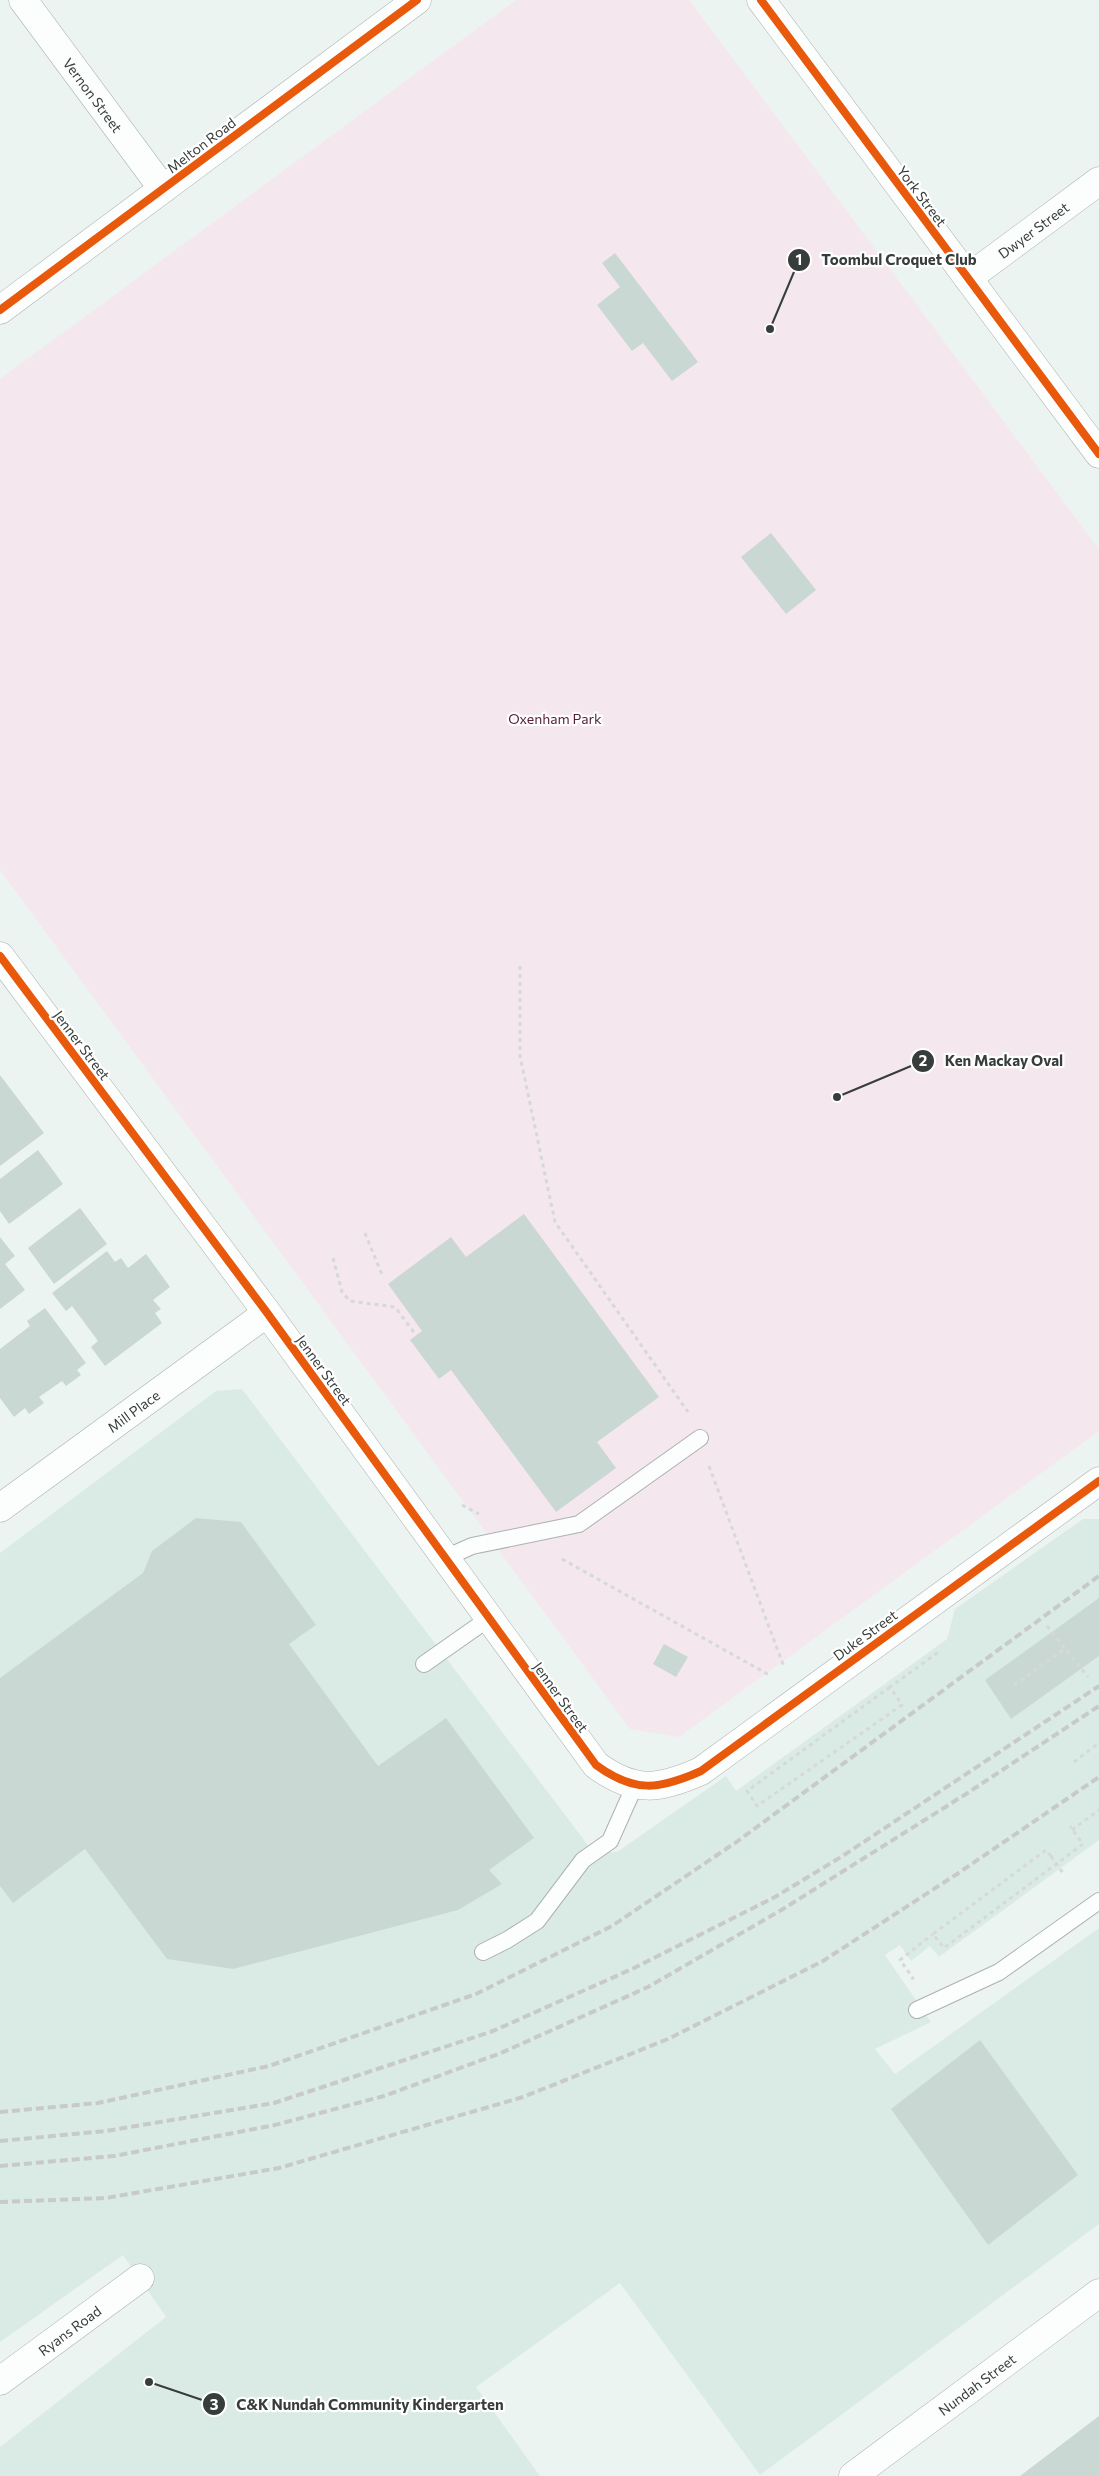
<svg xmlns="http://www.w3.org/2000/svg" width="1099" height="2476" viewBox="0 0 1099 2476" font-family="Commissioner,sans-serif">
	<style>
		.built { fill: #daebe5 }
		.green { fill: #f4e7ed }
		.building { fill: #cad8d4 }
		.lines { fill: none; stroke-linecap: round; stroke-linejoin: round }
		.lane-casing { stroke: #acb1b0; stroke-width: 18 }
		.street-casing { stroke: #acb1b0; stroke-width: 29 }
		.secondary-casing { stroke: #acb1b0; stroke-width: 29 }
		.path { stroke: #d6d9d8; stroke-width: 3; stroke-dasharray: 4 4; stroke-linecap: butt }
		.lane { stroke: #fcfdfd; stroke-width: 16 }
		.street { stroke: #fcfdfd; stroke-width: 28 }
		.secondary { stroke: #fcfdfd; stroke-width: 28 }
		.rail { stroke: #c7cac9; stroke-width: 4; stroke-dasharray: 8 4; stroke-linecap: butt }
		.path-bridge { stroke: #d6d9d8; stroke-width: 3; stroke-dasharray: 4 4; stroke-linecap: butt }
		.cycleway-casing { stroke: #fff; stroke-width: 11 }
		.cycleway { stroke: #e8590c; stroke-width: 8 }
		.labels { text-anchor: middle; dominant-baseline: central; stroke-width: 4.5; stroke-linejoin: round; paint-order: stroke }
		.street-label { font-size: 14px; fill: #373d3b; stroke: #fff }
		.park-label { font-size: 14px; fill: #551c3b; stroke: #fff }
		.leader { fill: none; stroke: #373d3b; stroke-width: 2 }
		.callout-dot { fill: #373d3b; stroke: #fff; stroke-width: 2 }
		.mark-label { font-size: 15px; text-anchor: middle; font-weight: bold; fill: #fff }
		.callout-label { font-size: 15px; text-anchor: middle; font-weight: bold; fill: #373d3b; stroke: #fff; stroke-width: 4.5; stroke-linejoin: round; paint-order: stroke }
	</style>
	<rect width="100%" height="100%" fill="#ecf4f1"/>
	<path class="built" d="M242,1389L594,1853L617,1852L726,1776L736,1791L947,1639L955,1609L1083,1519H1099V1840L939,1957L930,1946L911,1961L900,1945L885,1955L931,2022L875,2049L895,2074L1099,1928V2224L760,2475L620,2283L476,2387L540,2476H0V2447L166,2317L123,2255L0,2342V1553L216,1391Z"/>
	<path class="green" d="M516,0H689L1099,549V1431L679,1737L630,1729L0,870V379Z"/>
	<g class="building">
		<path d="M615,253L698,362L672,381L643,343L632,351L597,305L620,287L602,263Z"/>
		<path d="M771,533L816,590L786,614L741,557Z"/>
		<path d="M0,1075L44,1133L0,1166Z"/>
		<path d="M38,1150L63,1184L9,1224L0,1211V1179Z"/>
		<path d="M80,1208L107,1244L54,1284L28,1248Z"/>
		<path d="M524,1214L659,1397L597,1442L616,1468L556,1512L451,1370L439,1379L410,1340L422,1331L388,1284L451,1237L466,1257Z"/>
		<path d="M0,1237L15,1256L5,1264L25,1290L0,1309Z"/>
		<path d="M107,1251L115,1262L121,1258L128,1268L146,1254L170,1287L153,1300L161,1309L155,1313L162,1323L105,1366L91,1347L98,1341L72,1306L66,1311L52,1293Z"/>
		<path d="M45,1308L86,1363L77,1370L81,1375L66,1386L62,1381L39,1397L44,1403L29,1414L25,1408L14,1417L0,1398V1349L30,1326L27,1321Z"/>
		<path d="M196,1518L241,1522L316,1625L289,1644L378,1766L446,1718L534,1838L489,1870L502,1884L458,1910L233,1969L167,1959L85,1849L13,1903L0,1886V1678L143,1573L152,1551Z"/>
		<path d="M1099,1598V1656L1011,1719L985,1680Z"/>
		<path d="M664,1644L688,1657L676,1677L653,1664Z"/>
		<path d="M980,2040L1078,2175L988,2245L891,2109Z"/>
		<path d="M1099,2416V2476H1020Z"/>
	</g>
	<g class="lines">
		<defs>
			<g id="lane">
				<path d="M445,1558L472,1546L579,1524L700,1438"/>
				<path d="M424,1664L488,1619"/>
				<path d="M483,1952L507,1940L537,1921L583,1860L610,1841L635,1785"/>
				<path d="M917,2010L999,1972L1099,1901"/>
			</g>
			<g id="street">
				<path id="s1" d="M23,0L163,189"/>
				<path d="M761,0L1099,454"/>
				<path id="s2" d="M968,278L1099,181"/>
				<path d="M0,956L265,1310L596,1765C634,1793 659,1790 701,1771L1099,1481"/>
				<path id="s3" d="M0,1508L267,1313"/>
				<path id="s4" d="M0,2381L140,2278"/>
				<path id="s5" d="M853,2476L1099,2293"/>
			</g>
			<path id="secondary" d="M0,310L417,0"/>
		</defs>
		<use href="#lane" class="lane-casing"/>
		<use href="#street" class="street-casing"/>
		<use href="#secondary" class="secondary-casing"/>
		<g class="path">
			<path d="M520,966V1056L555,1222L688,1412"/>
			<path d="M365,1233L383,1277"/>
			<path d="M333,1258L342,1292L350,1301L395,1307L416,1335"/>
			<path d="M709,1466L784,1667"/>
			<path d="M462,1505L479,1514"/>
			<path d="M562,1559L771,1676"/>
			<path d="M1047,1626L1088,1677"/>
			<path d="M1014,1685L1066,1648"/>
			<path d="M890,1687L747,1791L757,1806L902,1705L890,1687L940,1651"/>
			<path d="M1074,1762L1099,1743"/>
			<path d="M1072,1830L1099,1810"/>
			<path d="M1051,1856L1046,1850L933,1934L944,1948L1083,1844L1070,1826"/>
			<path d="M1060,1869L1063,1873"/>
			<path d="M911,1979L913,1978L900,1960L933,1934"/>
		</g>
		<use href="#lane" class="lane"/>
		<use href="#street" class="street"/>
		<use href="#secondary" class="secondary"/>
		<g class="rail">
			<path d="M0,2112L98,2103L269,2066L476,1994L612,1926L735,1843L1099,1576"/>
			<path d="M0,2141L106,2131L274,2103L493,2031L632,1969L775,1897L841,1857L1099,1686"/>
			<path d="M0,2166L114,2156L275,2125L384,2096L501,2053L648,1987L783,1909L966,1794L1099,1706"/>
			<path d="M0,2202L106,2198L279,2168L523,2097L668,2039L823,1961L960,1872L1099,1777"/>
		</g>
		<path class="path-bridge" d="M1051,1856L1060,1869"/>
		<defs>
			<g id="cycleway">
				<path d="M761,0L1099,454"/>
				<path d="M0,310L417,0"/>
				<path d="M0,956L265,1310L596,1765C634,1793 659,1790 701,1771L1099,1481"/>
			</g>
		</defs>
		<use href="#cycleway" class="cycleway-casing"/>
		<use href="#cycleway" class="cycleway"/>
	</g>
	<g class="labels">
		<g class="street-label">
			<text stroke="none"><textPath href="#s1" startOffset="118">Vernon Street</textPath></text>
			<text transform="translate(201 145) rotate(-37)">Melton Road</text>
			<text transform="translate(922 196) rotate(53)">York Street</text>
			<text stroke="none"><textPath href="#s2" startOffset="81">Dwyer Street</textPath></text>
			<text transform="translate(82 1045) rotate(53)">Jenner Street</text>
			<text transform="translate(324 1370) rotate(54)">Jenner Street</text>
			<text stroke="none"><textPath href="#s3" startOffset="165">Mill Place</textPath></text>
			<text transform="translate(865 1635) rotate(-36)">Duke Street</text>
			<text transform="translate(561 1697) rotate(54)">Jenner Street</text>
			<text stroke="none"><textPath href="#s4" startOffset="86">Ryans Road</textPath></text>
			<text stroke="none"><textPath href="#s5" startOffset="154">Nundah Street</textPath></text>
		</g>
		<g class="park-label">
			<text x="555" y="718">Oxenham Park</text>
		</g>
	</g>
	<path class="leader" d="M770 329L799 260M837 1097L923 1061M149 2382L214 2404"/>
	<g class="callout-dot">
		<circle cx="770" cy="329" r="5"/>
		<circle cx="837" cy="1097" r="5"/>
		<circle cx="149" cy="2382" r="5"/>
		<circle cx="799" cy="260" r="12"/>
		<circle cx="923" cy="1061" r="12"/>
		<circle cx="214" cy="2404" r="12"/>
	</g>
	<g class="mark-label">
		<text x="799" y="265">1</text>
		<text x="923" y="1066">2</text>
		<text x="214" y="2410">3</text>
	</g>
	<g class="callout-label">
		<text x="899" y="265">Toombul Croquet Club</text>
		<text x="1004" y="1066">Ken Mackay Oval</text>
		<text x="370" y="2410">C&amp;K Nundah Community Kindergarten</text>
	</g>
</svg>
